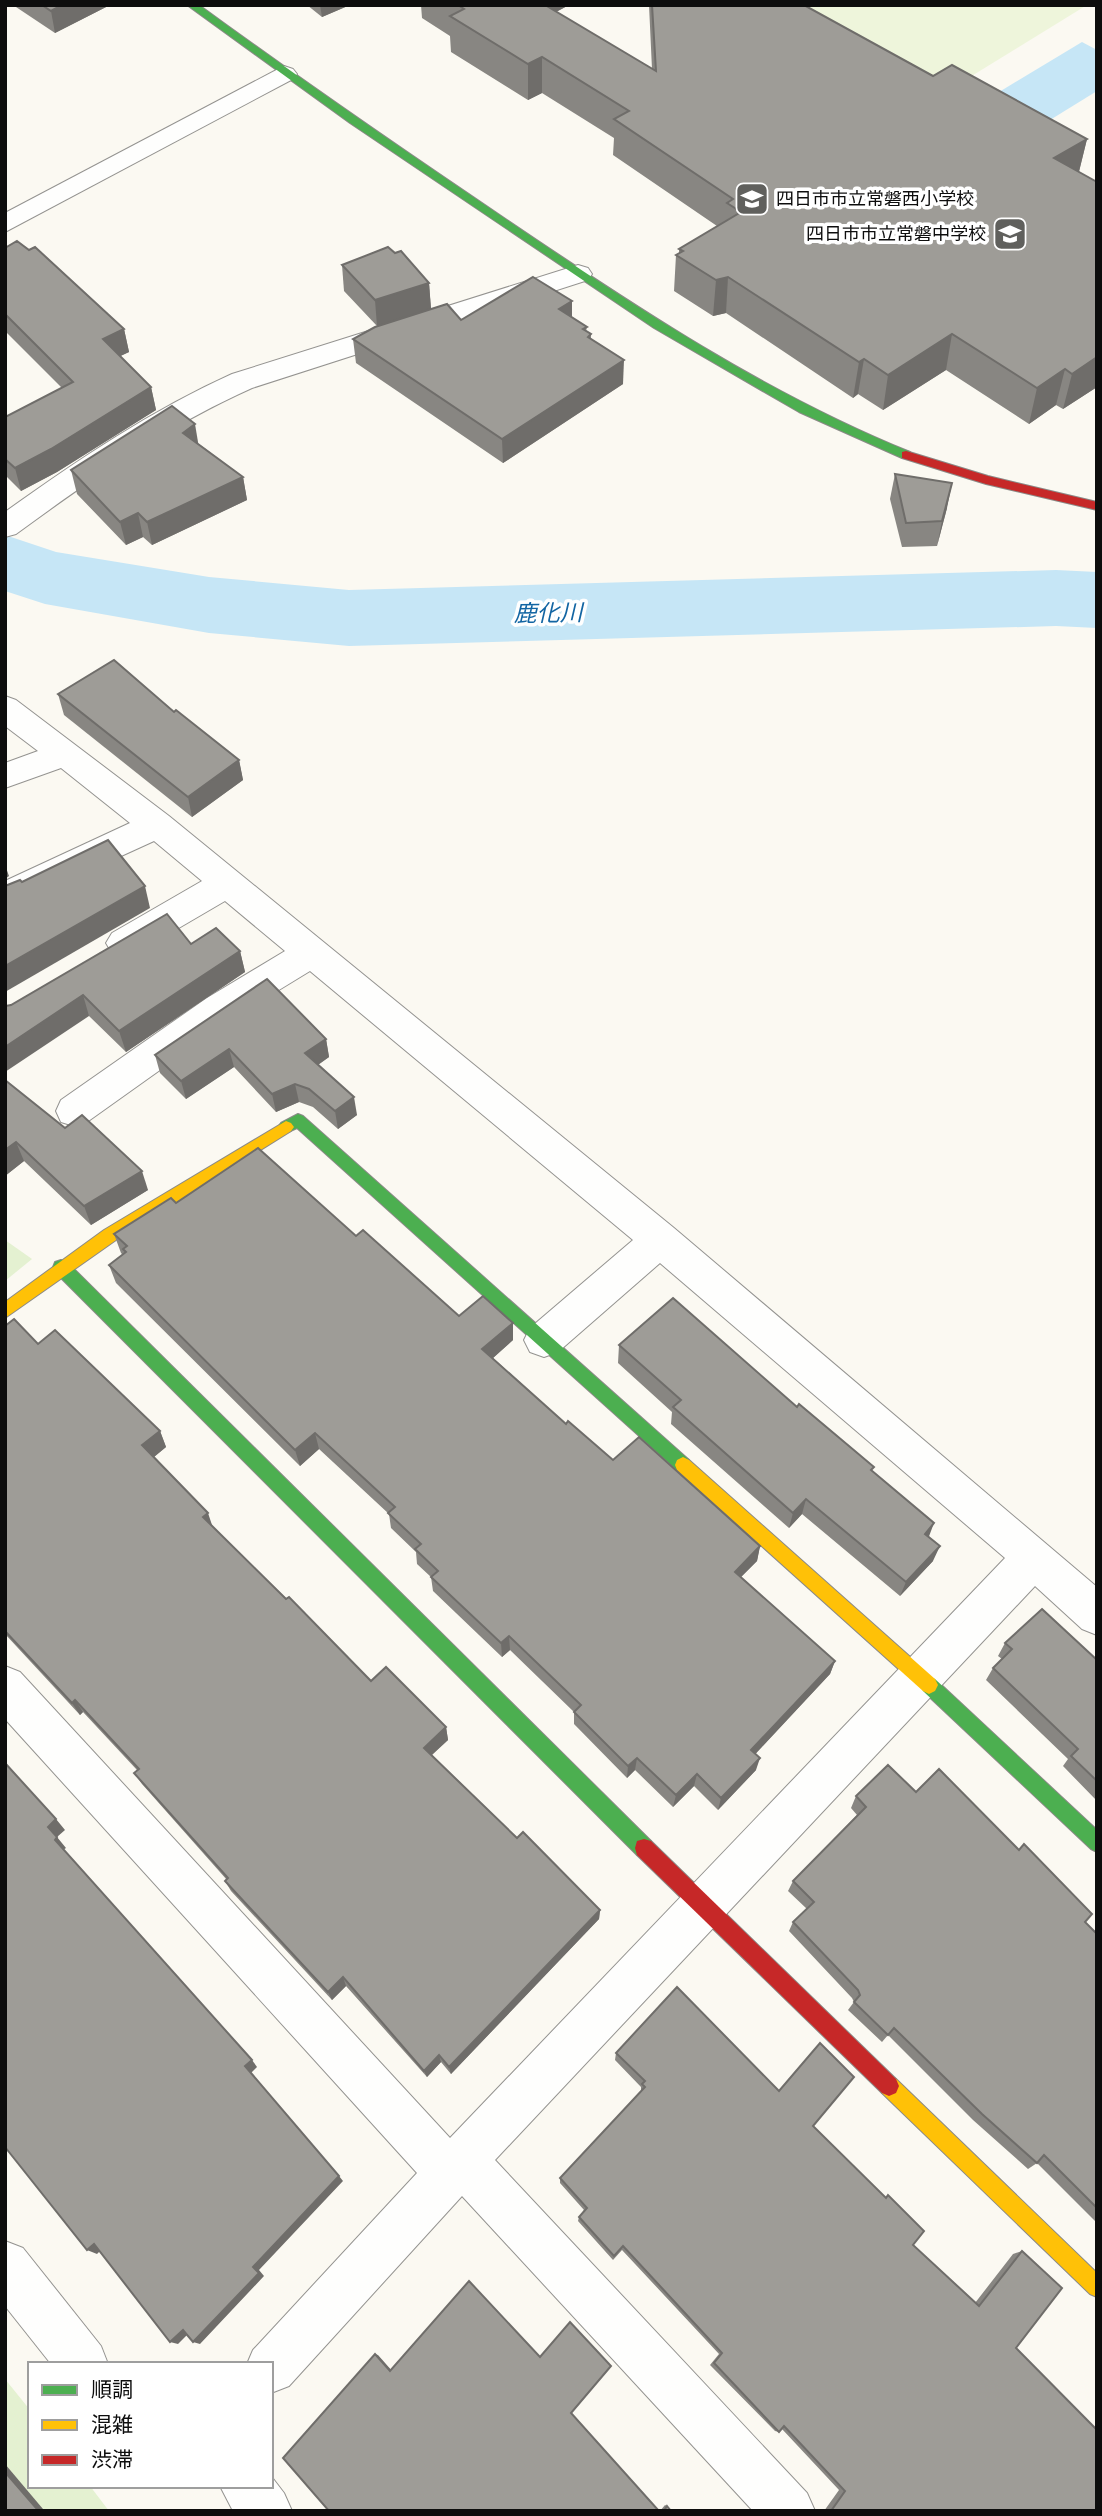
<svg xmlns="http://www.w3.org/2000/svg" width="1102" height="2516" viewBox="0 0 1102 2516" font-family="'Libre Baskerville','Noto Sans JP',serif">
	<style>
		.green { fill: #e4f1d1 }
		.pitch { fill: #eef5db }
		.water { fill: #c6e6f6 }
		.lines { fill: none; stroke-linecap: round; stroke-linejoin: round }
		.river { fill: #c6e6f6; fill-rule: evenodd }
		.street-casing { stroke: #949390; stroke-width: 2 }
		.fast-casing { stroke: #8b8a87; stroke-width: 2 }
		.slow-casing { stroke: #8b8a87; stroke-width: 2 }
		.jam-casing { stroke: #8b8a87; stroke-width: 2 }
		.street { fill: #fefefd; fill-rule: evenodd }
		.fast { fill: #4caf50; fill-rule: evenodd }
		.slow { fill: #ffc107; fill-rule: evenodd }
		.jam { fill: #c62828; fill-rule: evenodd }
		.wall { fill: #888682 }
		.shaded-wall { fill: #6f6d6a }
		.building { fill: #9e9c97; stroke: #6f6d6a; stroke-width: 2 }
		.labels { text-anchor: middle; dominant-baseline: central; stroke-width: 7; stroke-linejoin: round; paint-order: stroke }
		.far-poi-label { font-size: 18px; fill: #0d0d0d; stroke: #fff; text-anchor: start }
		.water-label { font-size: 23px; font-style: italic; fill: #1265a3; stroke: #fff }
	</style>
	<rect width="100%" height="100%" fill="#fbf9f2"/>
	<g class="green">
		<path d="M5,1240L32,1259L5,1281Z"/>
		<path d="M5,2379L30,2410V2486H90L109,2511H5Z"/>
	</g>
	<path class="pitch" d="M755,5H1087L926,104Z"/>
	<path class="water" d="M1082,42L1097,50V91L1050,120L999,92Z"/>
	<g class="lines">
		<path class="river" d="M5,535L56,552L209,577L349,590L1056,570L1097,572V628L1056,626L349,646L209,633L45,604L5,591Z"/>
		<defs>
			<g id="street">
				<path d="M284,66L293,69L297,74L293,79L5,232V213Z"/>
				<path d="M578,265L588,268L592,274L588,280L252,388C167,426 91,479 16,534L5,537V512C78,460 150,411 232,374Z"/>
				<path d="M5,696L16,700L169,816L674,1228L1097,1587V1635L1082,1629L1035,1586L495,2160L807,2493L815,2511H753L462,2196L289,2386L271,2393V2364H247L253,2350L417,2173L5,1719V1666L20,1672L450,2138L1005,1558L660,1263L558,1352L544,1357L530,1352L524,1340L530,1328L633,1240L310,971L233,1018L87,1122L74,1126L61,1122L56,1111L61,1100L207,998L285,951L225,901L136,953L124,957L112,953L106,943L112,933L202,881L154,841L5,909V881L130,823L61,768L5,788V763L38,751L5,726Z"/>
				<path d="M5,2241L23,2248L101,2346L108,2364H51L5,2306Z"/>
				<path d="M271,2476L284,2493L292,2511H233L220,2486H271Z"/>
			</g>
			<g id="fast">
				<path d="M187,5H199C300,79 403,150 507,220C637,308 765,393 910,452V458H902L799,412L654,328L350,123Z"/>
				<path d="M298,1114L303,1116L689,1460L691,1465L689,1470L683,1473L677,1470L297,1128L286,1133L281,1131L278,1127L281,1123Z"/>
				<path d="M61,1260L67,1262L651,1841L653,1848L651,1855L644,1857L637,1855L55,1272L53,1267L55,1262Z"/>
				<path d="M929,1676L935,1679L1097,1830V1852L1091,1849L923,1691L920,1685L923,1679Z"/>
			</g>
			<g id="slow">
				<path d="M286,1121L291,1123L294,1127L291,1131L116,1240L5,1318V1302L104,1230Z"/>
				<path d="M683,1457L689,1460L935,1679L938,1685L935,1691L929,1694L923,1691L677,1470L675,1465L677,1460Z"/>
				<path d="M889,2076L896,2079L1097,2273V2297L1090,2294L882,2093L879,2086L882,2079Z"/>
			</g>
			<g id="jam">
				<path d="M906,451L988,476L1097,502V510L986,484L902,458V452Z"/>
				<path d="M644,1839L651,1841L896,2079L899,2086L896,2093L889,2096L882,2093L637,1855L635,1848L637,1841Z"/>
			</g>
		</defs>
		<use href="#street" class="street-casing"/>
		<use href="#fast" class="fast-casing"/>
		<use href="#slow" class="slow-casing"/>
		<use href="#jam" class="jam-casing"/>
		<use href="#street" class="street"/>
		<use href="#fast" class="fast"/>
		<use href="#slow" class="slow"/>
		<use href="#jam" class="jam"/>
	</g>
	<g class="wall">
		<path d="M13,5H110L55,33Z"/>
		<path d="M307,5H350L322,17Z"/>
		<path d="M421,5H569L556,12L652,69L649,5H804L933,76L1087,139L1079,172L1097,387L1063,409L1056,405L1029,424L946,370L883,410L858,394L853,398L726,313L713,316L674,291L676,255L679,253V249L717,226L613,155L614,138L542,93L528,100L451,52L450,36L422,18Z"/>
		<path d="M5,248L124,329L129,352L120,356L151,387L156,410L57,472L21,491L5,475V417L62,388L5,331Z"/>
		<path d="M395,253L429,283L431,309L377,326L344,291L342,265Z"/>
		<path d="M572,318L587,327L586,331L591,334V339L623,384L503,463L356,363L353,339L461,320Z"/>
		<path d="M199,444L243,477L247,500L152,545L143,537L126,545L77,494L71,470Z"/>
		<path d="M895,474L947,508L937,546L902,547L890,499Z"/>
		<path d="M58,694L174,712L239,760L243,780L192,817L64,715Z"/>
		<path d="M191,944L240,951L245,972L126,1052L89,1016L11,1005Z"/>
		<path d="M326,1039L329,1057L318,1065L357,1115L338,1129L313,1107L299,1102L276,1112L234,1067L186,1099L160,1073L155,1055Z"/>
		<path d="M5,1080L65,1128L148,1190L91,1225L24,1161L5,1176Z"/>
		<path d="M176,1203L356,1236L459,1316L513,1323V1340L493,1358L566,1424L613,1460L760,1546L757,1561L741,1577L835,1661L830,1674L755,1754L756,1770L718,1810L694,1786L673,1807L635,1770L627,1778L574,1724V1712L510,1650L502,1657L433,1591L431,1577L417,1564L416,1552L391,1528L389,1514L319,1449L300,1466L116,1283L109,1265L123,1255L121,1253L114,1234Z"/>
		<path d="M5,1326L38,1344L160,1431L166,1447L154,1457L213,1527L371,1681L446,1727L448,1740L432,1755L517,1838L600,1910L599,1919L451,2074L441,2062L427,2077L346,1986L332,2000L231,1891L225,1881L227,1880L142,1784L134,1773L137,1770L83,1712L80,1715L5,1634Z"/>
		<path d="M619,1345L872,1472L928,1537L933,1561L900,1596L802,1514L789,1528L671,1424L672,1412L618,1363Z"/>
		<path d="M1005,1643L1097,1660V1801L1063,1766L1068,1759L986,1680L993,1668L1002,1659L998,1656Z"/>
		<path d="M916,1792L1085,1922L1097,1934V2223L1037,2163L1028,2169L973,2120L888,2035L882,2042L848,2010L854,2002L852,1998L789,1931L793,1922L807,1909L788,1891L793,1881L857,1815L851,1808L856,1796Z"/>
		<path d="M616,2053L813,2126L885,2197L888,2195L913,2245L975,2303L1013,2254L1022,2251L1016,2348L1097,2511H824L839,2490L782,2429L779,2432L775,2431L710,2365L719,2354L622,2250L613,2260L578,2221L579,2217L584,2210L560,2183V2178L641,2091V2087L615,2060Z"/>
		<path d="M665,2505L667,2506L671,2511H660Z"/>
	</g>
	<g class="shaded-wall">
		<path d="M62,5H110L55,33L51,11Z"/>
		<path d="M320,5H350L322,17Z"/>
		<path d="M524,5H569L524,29Z"/>
		<path d="M542,57V93L528,100V64Z"/>
		<path d="M1087,139L1078,175L1054,158Z"/>
		<path d="M728,277L726,313L713,316L716,280Z"/>
		<path d="M429,283L431,309L377,326L375,300Z"/>
		<path d="M572,301V325L559,309Z"/>
		<path d="M124,329L129,352L108,362L103,339Z"/>
		<path d="M952,334L946,370L883,410L888,375Z"/>
		<path d="M1097,357V387L1063,409L1072,374Z"/>
		<path d="M864,359L858,394L853,398L859,362Z"/>
		<path d="M624,360L623,384L503,463L502,439Z"/>
		<path d="M1065,369L1056,405L1029,424L1037,388Z"/>
		<path d="M151,387L156,410L57,472L21,491L15,468Z"/>
		<path d="M195,424L199,448L183,433Z"/>
		<path d="M243,477L247,500L152,545L147,522Z"/>
		<path d="M952,483L947,508L937,546L942,521Z"/>
		<path d="M138,513L143,537L126,545L120,522Z"/>
		<path d="M239,760L243,780L192,817L188,797Z"/>
		<path d="M5,865L9,876L5,879Z"/>
		<path d="M145,886L150,908L5,992V966Z"/>
		<path d="M240,951L245,972L126,1052L119,1031Z"/>
		<path d="M83,995L89,1016L5,1072V1047Z"/>
		<path d="M326,1039L329,1057L309,1071L305,1053Z"/>
		<path d="M229,1049L234,1067L186,1099L181,1081Z"/>
		<path d="M295,1084L299,1102L276,1112L272,1094Z"/>
		<path d="M354,1097L357,1115L338,1129L335,1111Z"/>
		<path d="M16,1142L24,1161L5,1176V1150Z"/>
		<path d="M142,1171L148,1190L91,1225L84,1206Z"/>
		<path d="M513,1323V1340L484,1366L482,1349Z"/>
		<path d="M160,1431L166,1447L149,1461L142,1445Z"/>
		<path d="M315,1433L319,1449L300,1466L295,1450Z"/>
		<path d="M806,1499L802,1514L789,1528L793,1513Z"/>
		<path d="M208,1513L213,1528L203,1517Z"/>
		<path d="M934,1523L928,1539L925,1534Z"/>
		<path d="M760,1546L757,1561L732,1586L735,1572Z"/>
		<path d="M940,1546L933,1561L900,1596L906,1582Z"/>
		<path d="M509,1636L510,1650L502,1657L501,1643Z"/>
		<path d="M835,1661L830,1674L748,1762L751,1750Z"/>
		<path d="M75,1700L83,1712L80,1715L72,1703Z"/>
		<path d="M446,1727L448,1740L426,1760L424,1748Z"/>
		<path d="M637,1758L635,1770L627,1778L628,1766Z"/>
		<path d="M760,1758L756,1770L718,1810L721,1798Z"/>
		<path d="M697,1774L694,1786L673,1807L676,1795Z"/>
		<path d="M56,1819L65,1830L57,1837L66,1848L63,1850L55,1840L48,1827Z"/>
		<path d="M600,1910L599,1919L451,2074L449,2067Z"/>
		<path d="M343,1977L346,1986L332,2000L328,1992Z"/>
		<path d="M439,2055L441,2062L427,2077L424,2071Z"/>
		<path d="M252,2060L257,2067L251,2073L245,2066Z"/>
		<path d="M339,2176L343,2181L259,2270L264,2276L200,2344L193,2342L253,2267Z"/>
		<path d="M94,2244L103,2248L97,2254L87,2250Z"/>
		<path d="M183,2330L190,2332L178,2344L170,2342Z"/>
		<path d="M375,2354L378,2355L393,2372L390,2371Z"/>
		<path d="M5,2464L43,2509L41,2511H36L5,2472Z"/>
	</g>
	<g class="building">
		<path d="M42,5H62L51,11Z"/>
		<path d="M458,5H545L656,71L652,5H804L933,76L952,65L1087,139L1054,158L1097,182V357L1072,374L1065,369L1037,388L952,334L888,375L864,359L859,362L728,277L716,280L676,255L683,251L679,249L741,212L727,203L733,199L614,119L629,111L542,57L528,64L450,16L464,9Z"/>
		<path d="M17,241L29,250L35,247L124,329L103,339L151,387L51,449L15,468L5,459V417L73,382L5,314V248Z"/>
		<path d="M388,247L395,253L401,251L429,283L375,300L342,265Z"/>
		<path d="M533,277L572,301L559,309L587,327L583,329L591,334L588,337L624,360L502,439L353,339L375,327L447,304L461,320Z"/>
		<path d="M172,406L195,424L183,433L243,477L147,522L138,513L120,522L71,470Z"/>
		<path d="M895,474L952,483L942,521L906,523Z"/>
		<path d="M114,660L174,712L176,710L239,760L188,797L58,694Z"/>
		<path d="M108,840L145,886L5,966V886L20,880L22,882Z"/>
		<path d="M167,914L191,944L216,928L240,951L119,1031L83,995L5,1047V1006L11,1005Z"/>
		<path d="M267,979L326,1039L305,1053L354,1097L335,1111L309,1089L295,1084L272,1094L229,1049L181,1081L155,1055Z"/>
		<path d="M5,1080L65,1128L82,1115L142,1171L84,1206L16,1142L5,1150Z"/>
		<path d="M258,1148L356,1236L363,1230L459,1316L483,1296L513,1323L482,1349L566,1424L568,1421L613,1460L639,1437L760,1546L735,1572L835,1661L751,1750L760,1758L721,1798L697,1774L676,1795L637,1758L628,1766L574,1712L581,1705L509,1636L501,1643L431,1577L438,1571L415,1549L421,1544L388,1513L395,1507L315,1433L295,1450L109,1265L126,1252L123,1249L127,1246L114,1234L171,1198L176,1203Z"/>
		<path d="M673,1298L797,1407L799,1404L874,1467L871,1470L934,1523L925,1534L940,1546L906,1582L806,1499L793,1513L673,1407L681,1400L619,1345Z"/>
		<path d="M14,1319L38,1344L55,1330L160,1431L142,1445L208,1513L203,1517L286,1599L289,1597L371,1681L386,1667L446,1727L424,1748L517,1838L523,1832L600,1910L449,2067L439,2055L424,2071L343,1977L328,1992L225,1881L228,1878L134,1773L139,1769L75,1700L72,1703L5,1631V1326Z"/>
		<path d="M1042,1609L1097,1660V1781L1071,1756L1078,1749L993,1668L1012,1649L1005,1643Z"/>
		<path d="M5,1763L56,1819L48,1827L57,1837L55,1840L252,2060L245,2066L339,2176L253,2267L259,2273L193,2342L183,2330L170,2342L94,2244L87,2250L5,2147Z"/>
		<path d="M888,1765L916,1792L939,1769L1019,1850L1024,1844L1092,1914L1085,1922L1097,1934V2208L1044,2155L1037,2163L982,2114L894,2028L888,2035L854,2002L860,1995L858,1990L793,1922L814,1902L793,1881L866,1807L856,1796Z"/>
		<path d="M677,1987L779,2091L820,2043L854,2077L813,2126L886,2198L888,2195L924,2231L913,2245L979,2306L1022,2251L1062,2288L1016,2348L1097,2430V2511H831L845,2491L784,2426L779,2432L714,2363L722,2353L623,2246L614,2256L579,2217L587,2208L560,2178L645,2087L642,2084L645,2081L616,2053Z"/>
		<path d="M469,2281L540,2357L570,2322L611,2366L571,2413L659,2511H329L283,2458L375,2354L390,2371Z"/>
		<path d="M5,2472L37,2509L36,2511H5Z"/>
		<path d="M667,2506L671,2511H664Z"/>
	</g>
	<defs>
		<symbol id="school-square" viewBox="-11 -11 22 22"><rect x="-9" y="-9" width="18" height="18" rx="4" fill="#60605d" stroke="#fff"/><path d="M0-5L7-2L0 1L-7-2ZM-4 1L0 2.5L4 1V4Q0 6-4 4Z" fill="#fff"/></symbol>
	</defs>
	<g fill-rule="evenodd">
		<use href="#school-square" x="733" y="180" width="38" height="38"/>
		<use href="#school-square" x="991" y="215" width="38" height="38"/>
	</g>
	<g class="labels">
		<g class="far-poi-label">
			<text x="776" y="199">四日市市立常磐西小学校</text>
			<text x="986" y="234" text-anchor="end">四日市市立常磐中学校</text>
		</g>
		<g class="water-label">
			<text transform="translate(548 613) rotate(-1)">鹿化川</text>
		</g>
	</g>
	<rect width="1102" height="2516" fill="none" stroke="#0d0d0d" stroke-width="14"/>
	<rect x="28" y="2362" width="245" height="126" fill="#ffffff" stroke="#9e9e9e" stroke-width="2"/>
	<rect x="42" y="2385" width="35" height="10" fill="#4caf50" stroke="#9e9e9e" stroke-width="2"/>
	<text x="91" y="2397" font-size="21" fill="#0d0d0d">順調</text>
	<rect x="42" y="2420" width="35" height="10" fill="#ffc107" stroke="#9e9e9e" stroke-width="2"/>
	<text x="91" y="2432" font-size="21" fill="#0d0d0d">混雑</text>
	<rect x="42" y="2455" width="35" height="10" fill="#c62828" stroke="#9e9e9e" stroke-width="2"/>
	<text x="91" y="2467" font-size="21" fill="#0d0d0d">渋滞</text>
</svg>
